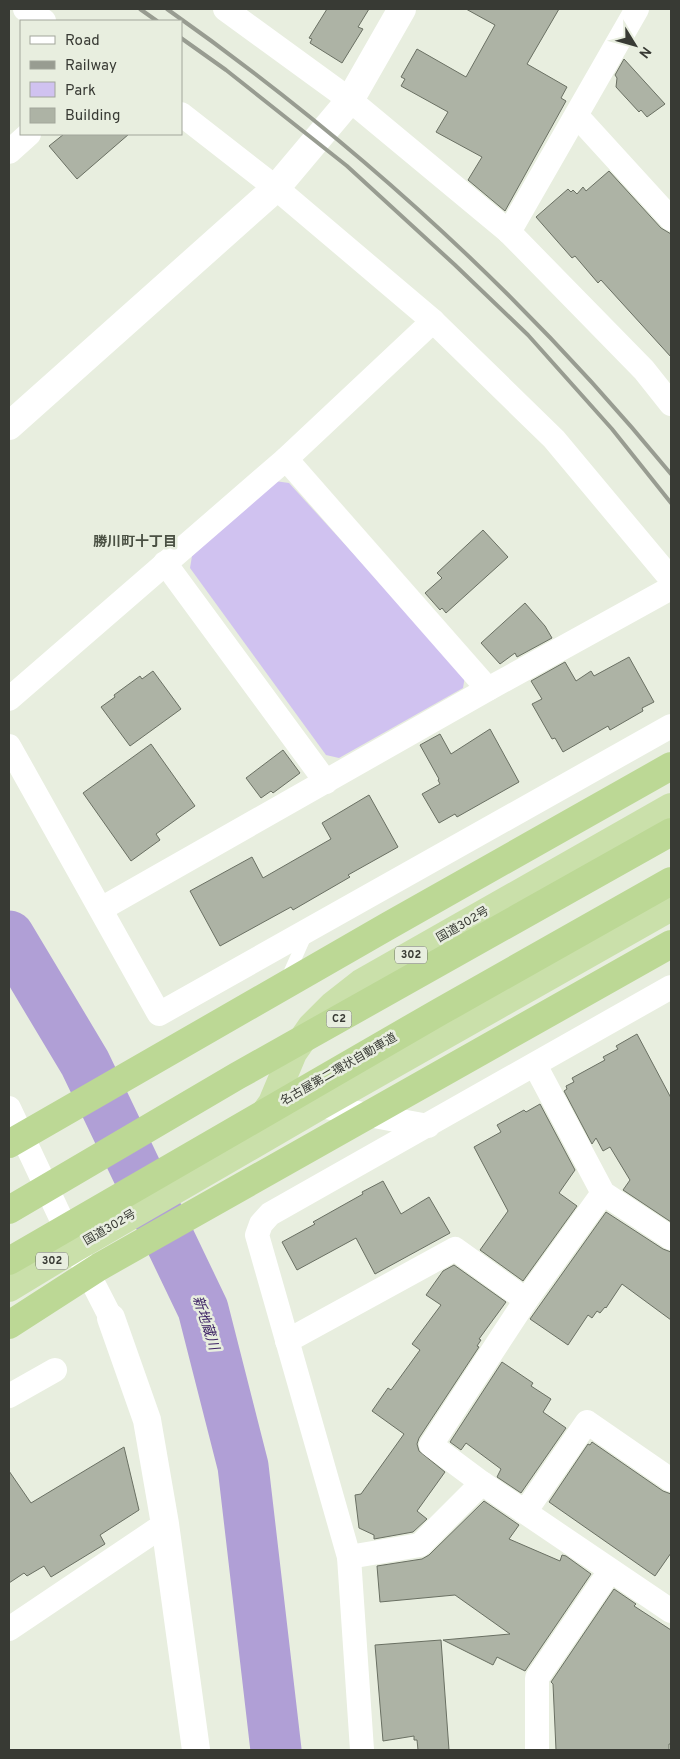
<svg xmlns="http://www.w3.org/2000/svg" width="680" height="1759" viewBox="0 0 680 1759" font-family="Overpass,'Noto Sans JP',sans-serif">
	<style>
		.green { fill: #d0c2f0 }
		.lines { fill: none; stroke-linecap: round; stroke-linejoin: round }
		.river { stroke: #b09fd6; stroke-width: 51 }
		.building { fill: #adb3a5; stroke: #6a7063 }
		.service { stroke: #fff; stroke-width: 12 }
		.minor { stroke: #fff; stroke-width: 24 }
		.tertiary { stroke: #fff; stroke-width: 28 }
		.trunk { stroke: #cae0aa; stroke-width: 28 }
		.motorway { stroke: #bcd895; stroke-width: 28 }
		.rail { stroke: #989c91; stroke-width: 4 }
		.labels { text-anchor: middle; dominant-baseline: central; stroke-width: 5; stroke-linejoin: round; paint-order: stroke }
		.shield { fill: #e8eedf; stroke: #6d7067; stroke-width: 1 }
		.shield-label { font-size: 11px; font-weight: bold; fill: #383a34 }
		.street-label { font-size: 12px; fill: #383a34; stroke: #e8eedf }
		.neighbourhood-label { font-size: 14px; font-weight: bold; fill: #4a5043; stroke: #e8eedf }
		.water-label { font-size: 14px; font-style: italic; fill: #402667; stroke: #e8eedf }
	</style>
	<rect width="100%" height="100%" fill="#e8eedf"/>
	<path class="green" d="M275,481L289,483L465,676L463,688L339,758L326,755L190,568L192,556Z"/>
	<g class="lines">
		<path class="river" d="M9,936L85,1063L203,1309L243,1466L276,1750"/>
	</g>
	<g class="building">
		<path d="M327,9H369L358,27L363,29L342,63L310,43L312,39L309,38Z"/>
		<path d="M466,9H559L527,64L567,87L561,98L566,101L505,211L468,180L482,157L436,132L448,112L401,86L405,79L401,77L417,49L466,77L495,25Z"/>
		<path d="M624,59L665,104L647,117L641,110L639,112L616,87L617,78L615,75Z"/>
		<path d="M64,134H129L77,179L49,146Z"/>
		<path d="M609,171L661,228L671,234V357L601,280L598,283L575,256L572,258L536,217L568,189L571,192L573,190L577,194L583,187L586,191Z"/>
		<path d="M483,530L508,557L446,613L442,608L440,610L425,593L442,578L437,573Z"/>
		<path d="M525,603L545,626L552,638L517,657L515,653L500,664L481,643Z"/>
		<path d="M629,657L654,702L642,708L643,711L610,730L608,726L563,752L555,738L552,739L532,704L542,699L531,681L565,662L576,681L591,671L594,676Z"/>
		<path d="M153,671L181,709L130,746L101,707L115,697L114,695L140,676L142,679Z"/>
		<path d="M490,729L519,782L457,817L455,814L439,823L422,794L440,784L438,780L439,779L420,745L440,734L451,754Z"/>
		<path d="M151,744L195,806L156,834L160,840L131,861L83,793Z"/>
		<path d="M283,750L300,773L273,793L271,791L261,798L246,778Z"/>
		<path d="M369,795L398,847L348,875L350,877L293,910L291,907L220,946L190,891L252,857L263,878L331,839L322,823Z"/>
		<path d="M637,1034L671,1098V1222L623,1190L630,1180L610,1147L603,1151L596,1138L592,1144L564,1091L567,1089L566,1086L574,1082L572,1078L605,1060L603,1057L618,1049L616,1046Z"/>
		<path d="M540,1104L575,1170L559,1193L577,1206L523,1281L480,1250L508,1211L474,1147L501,1132L497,1125L524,1110L526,1112Z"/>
		<path d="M383,1181L401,1214L429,1197L450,1233L375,1274L356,1238L297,1270L282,1242L315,1224L313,1222L363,1194L362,1192Z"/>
		<path d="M606,1212L663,1249L671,1252V1320L622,1284L606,1308L605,1307L600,1313L597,1311L592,1318L588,1315L568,1345L530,1319Z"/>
		<path d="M454,1265L506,1302L479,1339L481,1340L477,1346L479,1347L419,1438L417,1444L419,1451L445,1472L417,1511L427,1519L413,1532L374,1539V1535L359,1528L355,1495L361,1494L404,1434L372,1411L388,1388L391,1390L420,1350L412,1344L441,1305L426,1295L443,1271Z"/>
		<path d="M502,1362L533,1383L531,1386L551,1399L543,1412L566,1428L521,1493L497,1477L501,1469L466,1443L461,1450L450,1442Z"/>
		<path d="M592,1442L663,1491L671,1494V1553L655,1576L549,1502L588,1444L590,1445Z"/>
		<path d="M124,1447L139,1510L100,1535L105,1544L51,1577L44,1566L27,1576L24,1573L9,1583V1471L31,1503Z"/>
		<path d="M484,1501L519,1525L509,1539L560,1561L562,1555L566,1556L591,1574L525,1671L497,1657L493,1665L443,1640L510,1634L455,1595L380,1602L377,1566L422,1559L429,1555Z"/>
		<path d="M614,1589L636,1604L634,1606L671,1630V1744H669V1750H556L553,1684L551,1682Z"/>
		<path d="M441,1640L449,1750H418L417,1740H414V1736L383,1741L375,1645Z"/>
	</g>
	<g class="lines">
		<path class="service" d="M286,980L307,933"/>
		<g class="minor">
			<path d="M25,9L44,21"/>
			<path d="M225,9L350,100L509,232L644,370L671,404"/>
			<path d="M181,114L276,188L433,321L554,439L671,579"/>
			<path d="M577,116L671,219"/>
			<path d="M9,152L29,134"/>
			<path d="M509,232L637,9"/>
			<path d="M286,459L488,689"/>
			<path d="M165,563L326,782"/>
			<path d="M9,699L286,459L433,321"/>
			<path d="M9,746L159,1014L671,726"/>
			<path d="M101,909L488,689L671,588"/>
			<path d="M535,1065L603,1193L671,1238"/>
			<path d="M320,1106L428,1126"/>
			<path d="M9,1108L75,1248L111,1318"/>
			<path d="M287,1341L455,1249L526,1300"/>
			<path d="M9,1396L55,1370"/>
			<path d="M482,1483L431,1445L526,1300L603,1193"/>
			<path d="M525,1512L587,1422L671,1480"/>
			<path d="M349,1557L420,1545L482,1483L671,1611"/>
			<path d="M9,1629L165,1524"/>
			<path d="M362,1750L349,1557L257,1235L261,1224L270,1214L671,987"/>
			<path d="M537,1750V1678L610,1571"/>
		</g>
		<g class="tertiary">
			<path d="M9,426L276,188L350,100L402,9"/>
			<path d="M111,1318L147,1420L165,1524L196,1750"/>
		</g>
		<g class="trunk">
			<path d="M259,1121L272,1103L293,1053L311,1027L333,1005L361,983L671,807"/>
			<path d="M9,1288L75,1248L320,1106L671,907"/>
		</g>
		<g class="motorway">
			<path d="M9,1144L388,926L671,766"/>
			<path d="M9,1210L237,1076L671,832"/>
			<path d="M9,1261L441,1011L671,881"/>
			<path d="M9,1325L99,1267L671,944"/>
		</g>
		<g class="rail">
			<path d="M140,9L157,21"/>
			<path d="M167,9C357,143 523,294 671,474"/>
			<path d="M181,38L226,70L347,166L455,265L528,335L612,429L671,503"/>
		</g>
	</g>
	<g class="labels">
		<g class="shield">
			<rect x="395" y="946.5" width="32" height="17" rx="4"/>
			<rect x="326.5" y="1010.5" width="25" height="17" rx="4"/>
			<rect x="36" y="1252.5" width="32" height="17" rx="4"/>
		</g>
		<g class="shield-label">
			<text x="411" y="955">302</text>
			<text x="339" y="1019">C2</text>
			<text x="52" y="1261">302</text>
		</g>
		<g class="street-label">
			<text transform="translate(463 925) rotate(-30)">国道302号</text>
			<text transform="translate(339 1070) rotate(-30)">名古屋第二環状自動車道</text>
			<text transform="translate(110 1228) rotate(-30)">国道302号</text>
		</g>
		<g class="neighbourhood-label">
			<text x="135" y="542">勝川町十丁目</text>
		</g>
		<g class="water-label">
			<text transform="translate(205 1323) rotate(72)">新地蔵川</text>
		</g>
	</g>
	<rect width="680" height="1759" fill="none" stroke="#383a34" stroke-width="20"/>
	<rect x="20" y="20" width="162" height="115" fill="#e8eedf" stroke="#a2a69b"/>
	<rect x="30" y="36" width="25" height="8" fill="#ffffff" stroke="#a2a69b"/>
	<text x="65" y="45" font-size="15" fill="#383a34">Road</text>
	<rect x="30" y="61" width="25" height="8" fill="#989c91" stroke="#a2a69b"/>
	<text x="65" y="70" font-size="15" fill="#383a34">Railway</text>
	<rect x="30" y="82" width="25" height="15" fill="#d0c2f0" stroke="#a2a69b"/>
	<text x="65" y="95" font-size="15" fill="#383a34">Park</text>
	<rect x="30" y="108" width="25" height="15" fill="#adb3a5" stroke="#a2a69b"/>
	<text x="65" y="120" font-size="15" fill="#383a34">Building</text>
	<g transform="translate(635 45) rotate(127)" stroke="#e8eedf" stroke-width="4" paint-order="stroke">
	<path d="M0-4L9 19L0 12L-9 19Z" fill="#383a34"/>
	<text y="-8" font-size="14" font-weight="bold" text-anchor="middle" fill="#383a34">N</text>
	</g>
</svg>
